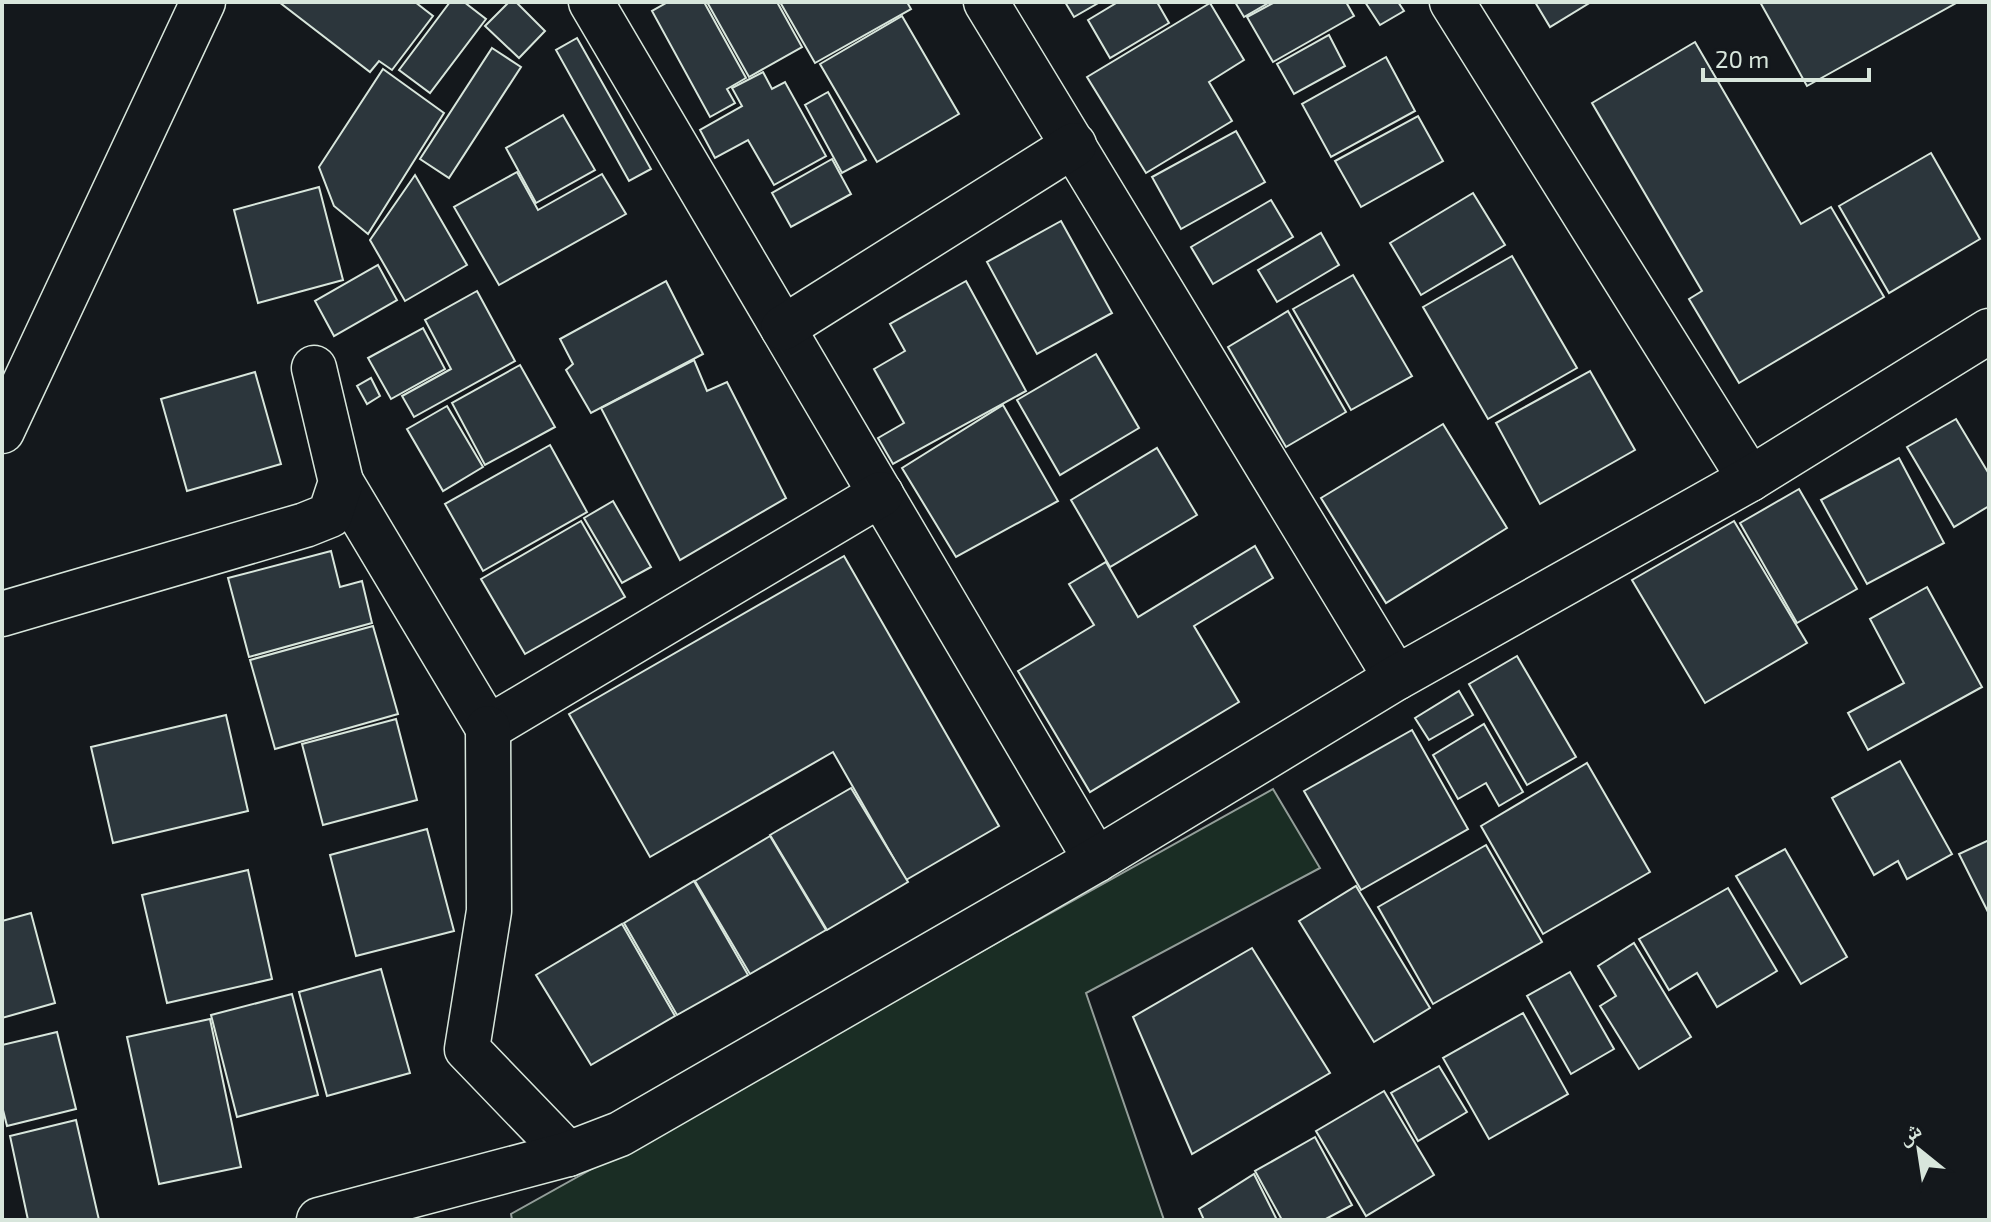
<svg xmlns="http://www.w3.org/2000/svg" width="1991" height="1222" viewBox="0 0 1991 1222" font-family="'Exo 2','Noto Naskh Arabic',sans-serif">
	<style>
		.green { fill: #1a2d24; stroke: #939e99; stroke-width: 2 }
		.building { fill: #2c363c; stroke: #d8e6dc; stroke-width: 2 }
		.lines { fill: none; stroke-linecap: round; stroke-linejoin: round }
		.minor-casing { stroke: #d8e6dc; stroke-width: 47 }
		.tertiary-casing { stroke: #d8e6dc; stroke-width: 47 }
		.minor { stroke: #14181c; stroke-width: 44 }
		.tertiary { stroke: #14181c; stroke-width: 44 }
	</style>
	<rect width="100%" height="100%" fill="#14181c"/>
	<path class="green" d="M1273,789L1320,868L1086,993L1164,1220H512L511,1214Z"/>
	<g class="building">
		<path d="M279,2H415L433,16L392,70L379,61L370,72Z"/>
		<path d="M450,2H464L486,19L430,93L399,70Z"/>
		<path d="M509,2H516L545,31L519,58L485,26Z"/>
		<path d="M668,2H704L746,78L727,89L735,103L710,117L652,11Z"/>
		<path d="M707,2H777L802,47L749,77Z"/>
		<path d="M780,2H907L911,9L815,63Z"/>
		<path d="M1065,2H1100L1074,17Z"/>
		<path d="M1118,2H1157L1169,23L1110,58L1088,20Z"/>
		<path d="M1235,2H1270L1244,17Z"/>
		<path d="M1275,2H1346L1354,16L1273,62L1247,17Z"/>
		<path d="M1365,2H1398L1404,11L1380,25Z"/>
		<path d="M1535,2H1591L1550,27Z"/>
		<path d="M1760,2H1958L1807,86Z"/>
		<path d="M1210,3L1244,60L1209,82L1232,121L1146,173L1087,77Z"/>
		<path d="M902,16L959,114L877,162L820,64Z"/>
		<path d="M1329,35L1345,66L1294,94L1277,64Z"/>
		<path d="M577,38L651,169L629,181L556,50Z"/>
		<path d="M1695,42L1801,224L1831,207L1884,297L1739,383L1689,299L1702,291L1592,103Z"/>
		<path d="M492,48L521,67L449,178L420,159Z"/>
		<path d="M1386,57L1415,111L1331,157L1302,104Z"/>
		<path d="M383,69L444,113L368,234L334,206L319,167Z"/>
		<path d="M763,72L772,89L785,82L826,156L774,185L748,140L715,158L700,130L742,106L732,88Z"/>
		<path d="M828,92L866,160L842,173L805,105Z"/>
		<path d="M563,115L595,170L536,203L506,148Z"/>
		<path d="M1418,116L1443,161L1361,207L1335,161Z"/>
		<path d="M1236,131L1265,182L1181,229L1152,177Z"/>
		<path d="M1931,153L1980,239L1889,293L1839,206Z"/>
		<path d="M832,159L851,194L791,227L772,193Z"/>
		<path d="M517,172L538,210L602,174L626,214L499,285L454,207Z"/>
		<path d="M415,175L467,265L405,301L370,240Z"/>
		<path d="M319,187L343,280L258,303L234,210Z"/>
		<path d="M1473,193L1505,245L1421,295L1390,243Z"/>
		<path d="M1271,200L1293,237L1213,284L1191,247Z"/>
		<path d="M1061,221L1112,313L1037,354L987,262Z"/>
		<path d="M1321,233L1339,265L1277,302L1258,270Z"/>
		<path d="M1512,256L1577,368L1488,419L1423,307Z"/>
		<path d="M378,265L397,300L334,336L315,301Z"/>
		<path d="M1353,275L1412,376L1351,410L1293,309Z"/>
		<path d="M666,281L703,354L591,413L566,370L573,364L560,339Z"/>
		<path d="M966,281L1026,391L893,464L878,438L904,423L874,369L905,351L890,324Z"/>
		<path d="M477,291L515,361L414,417L402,396L451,369L425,320Z"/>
		<path d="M1288,311L1346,412L1286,447L1228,347Z"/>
		<path d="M423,328L445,369L391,399L368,358Z"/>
		<path d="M1096,354L1139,428L1060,475L1017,400Z"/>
		<path d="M694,360L707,391L727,382L786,498L680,560L601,408Z"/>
		<path d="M520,365L555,427L485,465L452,403Z"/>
		<path d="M1590,371L1635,450L1540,504L1496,423Z"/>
		<path d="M255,372L281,464L187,491L161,399Z"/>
		<path d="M371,378L380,396L367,404L357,386Z"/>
		<path d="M1003,405L1058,501L956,557L902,468Z"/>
		<path d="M447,406L483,467L443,491L407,429Z"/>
		<path d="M1956,419L1989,474V506L1954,527L1907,447Z"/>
		<path d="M1443,424L1507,528L1386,603L1321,498Z"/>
		<path d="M550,445L587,512L483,571L445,504Z"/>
		<path d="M1157,448L1197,515L1110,567L1071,500Z"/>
		<path d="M1899,458L1944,543L1867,584L1821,500Z"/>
		<path d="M1799,489L1857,589L1797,623L1740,523Z"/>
		<path d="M613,501L651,567L622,583L584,518Z"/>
		<path d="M581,521L625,597L525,654L481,579Z"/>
		<path d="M1734,521L1807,643L1705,703L1632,580Z"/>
		<path d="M1255,546L1273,578L1194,626L1239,702L1090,792L1018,671L1094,625L1069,584L1106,562L1138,617Z"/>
		<path d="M331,551L340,587L362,581L372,623L249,657L228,578Z"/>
		<path d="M844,556L999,826L906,880L833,752L650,857L569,714Z"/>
		<path d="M1927,587L1982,687L1868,750L1848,713L1904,683L1870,619Z"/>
		<path d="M373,626L398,714L275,749L250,660Z"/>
		<path d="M1517,656L1576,757L1527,785L1469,684Z"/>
		<path d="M1459,691L1473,715L1429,740L1415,718Z"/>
		<path d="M226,715L248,811L113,843L91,747Z"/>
		<path d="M396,719L417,800L323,825L302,744Z"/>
		<path d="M1484,724L1523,792L1499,806L1486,783L1458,799L1433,755Z"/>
		<path d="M1412,730L1468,829L1361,890L1304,791Z"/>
		<path d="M1900,761L1952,854L1907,879L1898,861L1874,875L1832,798Z"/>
		<path d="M1587,763L1650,872L1543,934L1481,826Z"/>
		<path d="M851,788L908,882L827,930L770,835Z"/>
		<path d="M427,829L454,931L356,956L330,855Z"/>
		<path d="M770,836L826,930L750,974L695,881Z"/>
		<path d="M1989,840V914L1959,854Z"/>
		<path d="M1486,845L1542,942L1433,1004L1378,907Z"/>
		<path d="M1785,849L1847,957L1801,984L1736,876Z"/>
		<path d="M248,870L272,979L167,1003L142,895Z"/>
		<path d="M694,881L748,975L677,1015L624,923Z"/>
		<path d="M1356,886L1430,1008L1374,1042L1299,921Z"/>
		<path d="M1728,888L1777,971L1717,1007L1697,973L1669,990L1639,939Z"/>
		<path d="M31,913L55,1003L2,1018V921Z"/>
		<path d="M622,924L675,1016L591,1065L536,975Z"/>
		<path d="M1634,943L1691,1037L1639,1069L1600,1006L1616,996L1598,966Z"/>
		<path d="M1252,948L1330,1073L1192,1154L1133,1017Z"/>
		<path d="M381,969L410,1073L327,1096L299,992Z"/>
		<path d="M1570,972L1614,1049L1571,1074L1527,996Z"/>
		<path d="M292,994L318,1095L237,1117L211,1015Z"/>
		<path d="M1523,1013L1568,1094L1489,1139L1443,1058Z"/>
		<path d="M210,1019L241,1167L159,1184L127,1037Z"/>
		<path d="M57,1032L76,1109L7,1126L2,1106V1045Z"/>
		<path d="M1439,1066L1467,1112L1418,1141L1391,1093Z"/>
		<path d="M1384,1091L1434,1175L1366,1216L1316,1131Z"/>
		<path d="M76,1120L99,1220H28L10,1136Z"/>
		<path d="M1315,1137L1352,1205L1324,1220H1282L1255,1171Z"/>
		<path d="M1254,1174L1277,1220H1204L1199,1209Z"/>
	</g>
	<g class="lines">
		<defs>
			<g id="minor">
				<path d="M591,2L1096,860"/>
				<path d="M986,2L1396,678"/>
				<path d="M1452,2L1750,479"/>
				<path d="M783,328L1074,145"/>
				<path d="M341,482L488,728L881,494"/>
				<path d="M2,614L305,525L330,515L341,482L314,368"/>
				<path d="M488,728L489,911L467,1049L568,1154"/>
				<path d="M319,1220L568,1154L620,1134L1096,860L1396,678L1750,479L1989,331"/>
			</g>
			<path id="tertiary" d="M2,431L203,2"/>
		</defs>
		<use href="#minor" class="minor-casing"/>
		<use href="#tertiary" class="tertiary-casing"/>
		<use href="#minor" class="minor"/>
		<use href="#tertiary" class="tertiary"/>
	</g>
	<rect width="1991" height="1222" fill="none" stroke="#d8e6dc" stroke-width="8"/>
	<g transform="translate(1919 1150) rotate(330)" stroke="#14181c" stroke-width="6" paint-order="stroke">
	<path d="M0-6L14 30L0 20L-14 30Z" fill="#d8e6dc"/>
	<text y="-12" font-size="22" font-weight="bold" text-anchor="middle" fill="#d8e6dc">ش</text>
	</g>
	<path d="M1703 68v12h166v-12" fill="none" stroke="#d8e6dc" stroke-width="4"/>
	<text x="1715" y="68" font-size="24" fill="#d8e6dc" stroke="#14181c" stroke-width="6" paint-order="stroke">20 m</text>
</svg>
